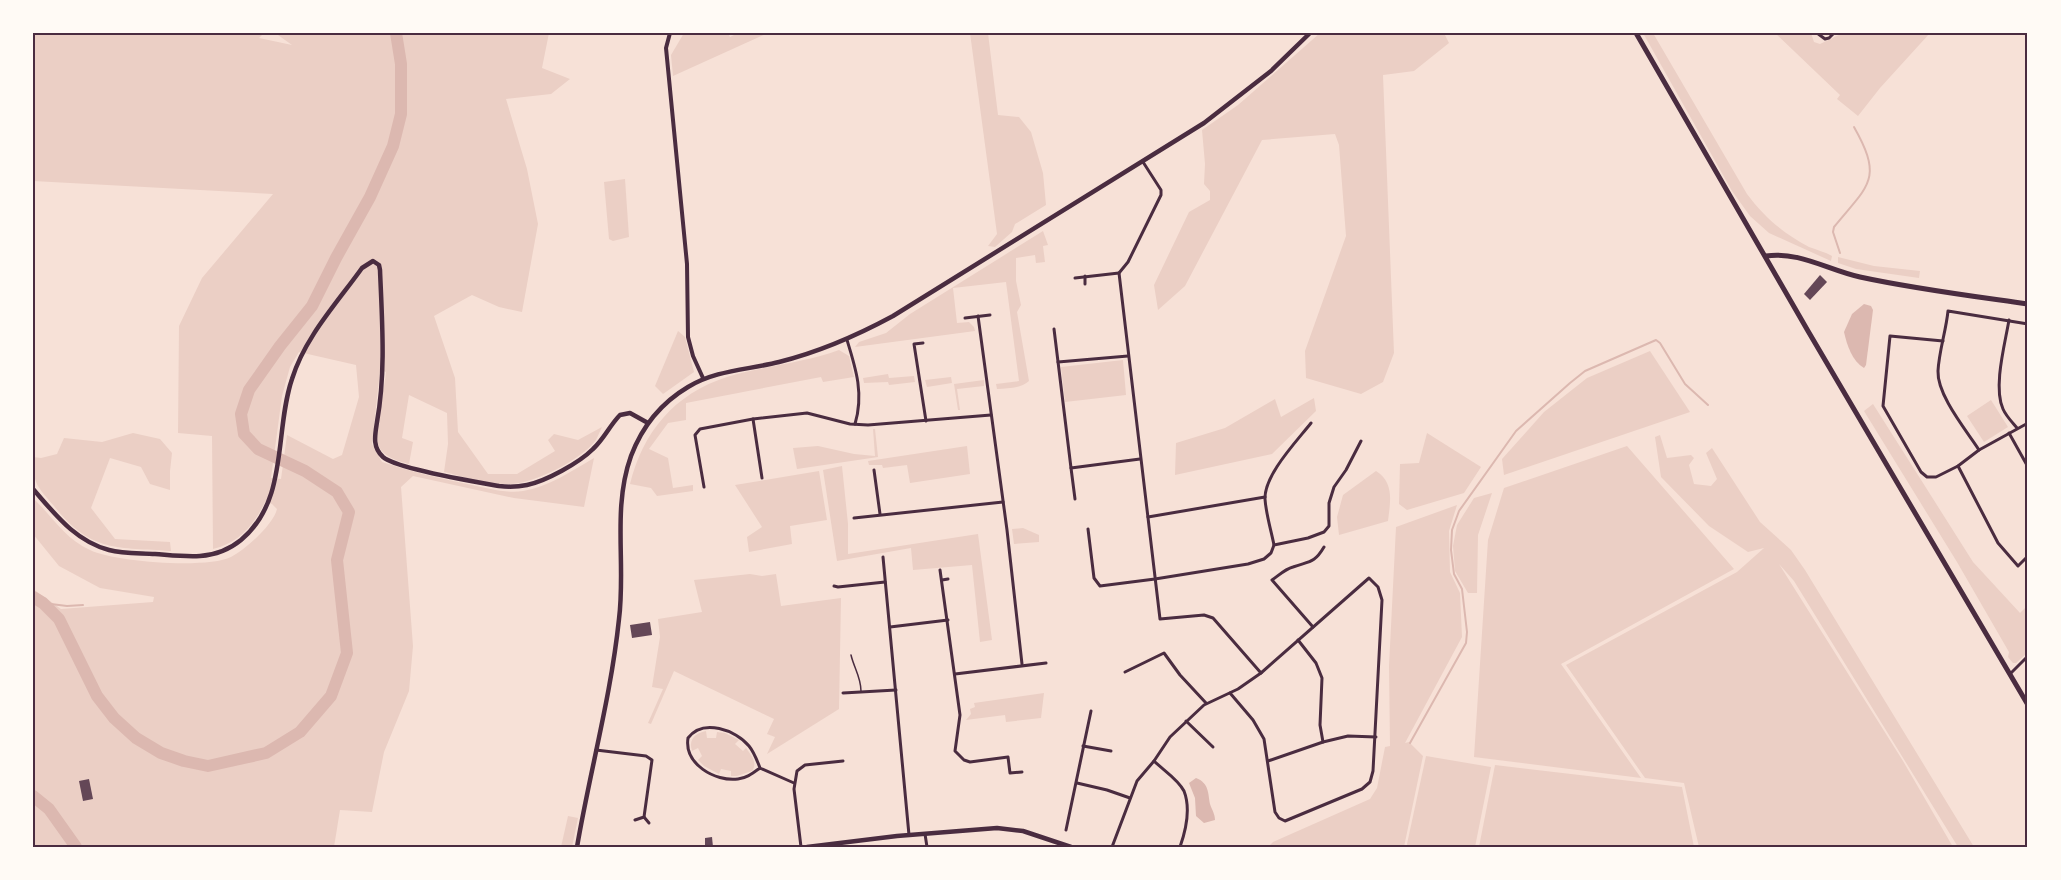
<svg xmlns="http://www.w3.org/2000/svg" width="2061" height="880" viewBox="0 0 2061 880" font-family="'Open Sans',sans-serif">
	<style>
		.green { fill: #ebcfc5; fill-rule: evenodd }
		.water { fill: #dcb8b0 }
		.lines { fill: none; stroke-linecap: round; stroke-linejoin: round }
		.stream { stroke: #dcb8b0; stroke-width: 2 }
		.river { stroke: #dcb8b0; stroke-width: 12 }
		.building { fill: #644757 }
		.service { stroke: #4a2c40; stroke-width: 1.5 }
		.minor { stroke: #4a2c40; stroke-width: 3 }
		.tertiary { stroke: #4a2c40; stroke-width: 4 }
		.secondary { stroke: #4a2c40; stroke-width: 4.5 }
		.primary { stroke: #4a2c40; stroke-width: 5 }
		.neatline { fill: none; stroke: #4a2c40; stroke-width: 2 }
	</style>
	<rect width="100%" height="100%" fill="#f7e1d7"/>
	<g class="green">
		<path d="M33,33H549L542,68L570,79L551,94L506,99L527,169L538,224L522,312L499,307L472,295L434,316L455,378L458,432L488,474H517L555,451L548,440L554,434L578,440L602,427C600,431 598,436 596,440C581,460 534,484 509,484C488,485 465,477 444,472L448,444L447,413L409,395L402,438L413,442L409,464C398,461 382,457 378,444C374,433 385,386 386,372L380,370L372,444L382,462C412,472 442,479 472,485C488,488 507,494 523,491C548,487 572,471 594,458L584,507L514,498L413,476L401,487L413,646L409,691L384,752L372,812L340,810L334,847H33V589L61,609L153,602L154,597L100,588L59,566L33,534V498C52,516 65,539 90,550C114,562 207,569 231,557C245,550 274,524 277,509L272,504L265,502C254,525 239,543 213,549L212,436L178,433L179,326L202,278L273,194L33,181ZM262,35H278L292,45L259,38ZM299,352L356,365L359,397L342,455L333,459L287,435L281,479L271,478L282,396L290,367Z"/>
		<path d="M684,33H728L730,37L738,33H768L673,76L671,55Z"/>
		<path d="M970,33H988L998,115L1019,117L1031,132L1043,173L1046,205L1015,224L1012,232L995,247L988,246L997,234Z"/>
		<path d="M1320,33H1444L1449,43L1414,71L1383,75L1394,353L1383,382L1361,394L1306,378L1305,351L1346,236L1339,145L1335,134L1262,140L1185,286L1158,310L1154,285L1189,212L1210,200V191L1204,184L1205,164L1202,130L1238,105Z"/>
		<path d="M1643,33H1653L1747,194C1765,218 1783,233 1809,247C1817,250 1825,252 1832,256L1831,261L1769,233L1750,216L1732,191Z"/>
		<path d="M1775,33H1811L1814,42L1820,44L1843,33H1930L1880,88L1858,116L1837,99L1840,95Z"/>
		<path d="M625,179L629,237L613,241L609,239L604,182Z"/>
		<path d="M1043,231L1048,245L1043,246L1045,262L1036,263L1035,255L1016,258V281L1021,305L1017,312L1029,381C1020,389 1008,388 997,389L996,384L1019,381L1006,282L953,288L957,323L969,322L974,327L975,331L855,347L859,342L886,333L910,314Z"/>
		<path d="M1838,257L1874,266L1920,271L1919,278L1856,269L1838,263Z"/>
		<path d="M678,331L685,337L694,372L663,394L655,386Z"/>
		<path d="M839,350L849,356L854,377L823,382L821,377L686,403V420L668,423L649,449L668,458L673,488L693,485V491L657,496L651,488L630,484C643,432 674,394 727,377C764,366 803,363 839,350Z"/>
		<path d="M1650,351L1690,412L1504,475L1502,459L1544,412L1587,378Z"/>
		<path d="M1123,360L1126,395L1065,402L1061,367Z"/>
		<path d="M888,374L889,378L914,376L915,382L889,385L888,382L864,383L863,378Z"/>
		<path d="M951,377L952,383L927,387L925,380Z"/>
		<path d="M984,380V386L957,389L960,410H958L954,384Z"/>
		<path d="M1314,398L1316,411L1272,454L1175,475L1176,443L1225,428L1275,399L1281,417Z"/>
		<path d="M1991,400L2008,427L1984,442L1967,416Z"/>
		<path d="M1873,404L1973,562L2020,613L2028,605V652L2016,663H2013L2008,657L2009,652L1957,562L1864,411Z"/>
		<path d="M873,429H875L878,457L797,469L793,448L818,446L854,454L875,456Z"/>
		<path d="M133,433L160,439L172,453L170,471V490L150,484L141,467L110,458L91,508L115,539L170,542L171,551C117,547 91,553 54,506C37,486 33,484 33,457L41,458L57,454L64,438L102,442Z"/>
		<path d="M1427,433L1481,467L1464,493L1407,510L1399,504L1400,464L1419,463Z"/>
		<path d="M1660,435L1667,458L1691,455L1694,458L1689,465L1694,484L1711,486L1717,479L1706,453L1712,448L1760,522L1791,550L1805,570L1974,847H1958L1794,581L1779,564L1903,761L1953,847H1699L1684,783L1645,778L1566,665L1737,572L1764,548L1748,552L1709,526L1661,477L1655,437Z"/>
		<path d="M967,446L970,474L910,483L907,465L883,468L882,465H869L868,461Z"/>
		<path d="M1627,446L1734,569L1561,664L1641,778L1474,757L1488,540L1504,488Z"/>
		<path d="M842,466L848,524V554L978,534L992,640L980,642L972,565L913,570L911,548L837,561L823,470Z"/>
		<path d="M819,471L827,520L790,526L792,544L749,552L747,537L762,527L735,485Z"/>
		<path d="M1376,471C1395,483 1390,503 1388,521L1339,535L1337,517L1343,495Z"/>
		<path d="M1492,493L1478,535L1477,593H1468L1455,571L1453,546L1457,525L1474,498Z"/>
		<path d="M1457,505L1449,531L1450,572L1460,593L1462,637L1405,743L1409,742L1423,756L1404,847H1268L1273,842L1370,799L1377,788L1385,747L1390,746L1389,666L1396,527Z"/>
		<path d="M1023,528L1039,535V542L1014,544L1012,529Z"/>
		<path d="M750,574L762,576L776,574L781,606L841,598L839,709L767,754L775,737L767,734L774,719L674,671L651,724L648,723L663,689L652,687L660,637L658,619L702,612L694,580Z"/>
		<path d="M1044,693L1041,718L1006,722L1005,715L966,720L971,714L970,709L975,707L974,703Z"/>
		<path d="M706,731L707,738H716L717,732L725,733L739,740L735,744L743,751L746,748C751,755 758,763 752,771L737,776H731V771L721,769L719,774L704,766L698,760L702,756L698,748L692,751C688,739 696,733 706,731Z"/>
		<path d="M1426,756L1491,767L1475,847H1408L1407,844Z"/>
		<path d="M1495,765L1682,787L1694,847H1479Z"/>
		<path d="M568,816L578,818L572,847H561Z"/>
	</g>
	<g class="water">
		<path d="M1864,304L1871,306L1873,310L1866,365L1864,368C1852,361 1847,345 1844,332L1852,314Z"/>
		<path d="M1196,778C1209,783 1208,793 1210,804C1212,810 1215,814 1215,820L1204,823L1196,816L1195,798L1189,783Z"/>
	</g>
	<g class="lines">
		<g class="stream">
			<path d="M1840,253L1833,232L1834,227C1868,185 1884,180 1854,127"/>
			<path d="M43,603L67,606L83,605"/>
			<path d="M1410,743L1466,643L1467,632L1462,589L1454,574L1451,550L1452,530L1459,511L1516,431L1570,383L1585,371L1656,340L1660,343L1685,384L1708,405"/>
		</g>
		<g class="river">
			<path d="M33,597L43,603L59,619L97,696L114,718L136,738L161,753L184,761L208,766L266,753L300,732L331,696L347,653L337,560L349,512L337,492L305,471L258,449L244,434L241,414L249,390L280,346L312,306L336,258L370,197L393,146L401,114V64L396,33"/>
			<path d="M33,796L49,809L76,847"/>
		</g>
	</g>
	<g class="building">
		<path d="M1820,275L1827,282L1810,300L1804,294Z"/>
		<path d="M650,622L652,635L632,638L630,625Z"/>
		<path d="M89,779L93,799L83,801L79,781Z"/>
		<path d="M712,837L713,847H705V838Z"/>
	</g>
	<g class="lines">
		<path class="service" d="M851,655C854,668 861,677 861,691"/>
		<g class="minor">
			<path d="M1817,33L1825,39L1829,38L1834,33"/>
			<path d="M1143,162L1161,190V195L1128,262L1119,273L1160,619L1204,615L1213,618L1261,673L1238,689L1204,705L1170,737L1154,761"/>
			<path d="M1085,276V284"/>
			<path d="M1075,278L1119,273"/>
			<path d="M978,316L1007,530L1022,664"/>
			<path d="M965,318L990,315"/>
			<path d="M2009,320C2005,344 1993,387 2003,409C2006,416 2012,422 2017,428"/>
			<path d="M1054,329L1071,468L1140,459"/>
			<path d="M847,340C856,369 864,394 855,424"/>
			<path d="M1943,341L1890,336L1883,406L1921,472L1927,477H1936L1958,466L1979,450L2028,423"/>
			<path d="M923,343L914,344L926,421"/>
			<path d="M1058,362L1128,356"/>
			<path d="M753,419L762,478"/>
			<path d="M2009,433L2028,467"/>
			<path d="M1979,450C1966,430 1937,395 1938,371C1939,351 1946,331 1948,311L2028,324"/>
			<path d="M1958,466L1998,543L2018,566L2028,556"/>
			<path d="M1071,468L1075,499"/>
			<path d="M874,470L880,514"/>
			<path d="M704,487L695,435L700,429L753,419L807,413L850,424L868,425L991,415"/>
			<path d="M1148,517L1265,497"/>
			<path d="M854,518L1003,502"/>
			<path d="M1088,529L1094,578L1100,586L1155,579L1248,564L1264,559L1271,553L1274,545L1308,538L1324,532L1329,526V503L1334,487L1346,470L1361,441"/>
			<path d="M1274,545C1271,530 1266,514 1265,499C1264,475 1297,441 1311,423"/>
			<path d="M883,557L909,835"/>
			<path d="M940,570L960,715L955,751L964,760L970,762L1008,757L1010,773L1022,772"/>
			<path d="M942,580L948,579"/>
			<path d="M834,586L838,587L885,582"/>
			<path d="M890,627L948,620"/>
			<path d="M1313,627L1272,580C1278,576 1285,569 1293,567C1309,561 1314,564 1324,547"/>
			<path d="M1298,640L1316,663L1322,678L1320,725L1323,742"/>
			<path d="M1125,672L1164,653L1180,675L1206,703"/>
			<path d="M955,674L1046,663"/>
			<path d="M2010,674L2028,656"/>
			<path d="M843,693L896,690"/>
			<path d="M1230,693L1253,720L1264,739L1275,812L1279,818L1285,821L1362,789L1370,782L1373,771L1382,600L1378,587L1369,578L1261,673"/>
			<path d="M1186,721L1213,747"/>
			<path d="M1083,746L1111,751"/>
			<path d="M596,750L646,756L652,760L644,817L635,820"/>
			<path d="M1268,761L1323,742L1348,736L1376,737"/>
			<path d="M760,768C753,773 747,778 738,779C715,782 684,764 688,738C703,718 736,730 749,746C754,752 757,760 760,768L794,783"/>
			<path d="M1077,783L1107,790L1130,798"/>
			<path d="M644,817L649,823"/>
			<path d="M1066,830L1091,711"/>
			<path d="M925,834L927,847"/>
			<path d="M801,847L794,789L797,771L805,765L843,761"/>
			<path d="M1112,847L1137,781L1154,761C1163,770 1178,779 1184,791C1191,809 1186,830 1180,847"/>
		</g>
		<path class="tertiary" d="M670,33L666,48L687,264L688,337L693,356L703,378"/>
		<g class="secondary">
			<path d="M33,489C55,514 75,541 109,550C123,554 140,553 155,554C169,555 185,557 200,556C215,555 230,549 241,540C289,500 274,432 292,379C305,337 337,303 362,268L373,261L379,265L380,270C382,321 386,372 377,422C375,435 372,447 383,457C397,469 476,482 499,486C508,487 517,487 527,485C546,481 579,463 593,449C604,439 610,425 620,415L630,413L648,423"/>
			<path d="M577,847C590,771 611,696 619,619C626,564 612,509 631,456C642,427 661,403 688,387C716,370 747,370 779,362C819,352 856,336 893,316L1204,123L1271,71L1310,33"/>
			<path d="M807,847L897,836L997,828L1023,831L1071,847"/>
		</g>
		<g class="primary">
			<path d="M1636,33L1808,331L2028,705"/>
			<path d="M1766,256C1799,251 1828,270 1860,277C1915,289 1972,296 2028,304"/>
		</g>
	</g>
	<rect width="2061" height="880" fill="none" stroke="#fffaf5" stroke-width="69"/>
	<rect x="34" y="34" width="1992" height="812" class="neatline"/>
</svg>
